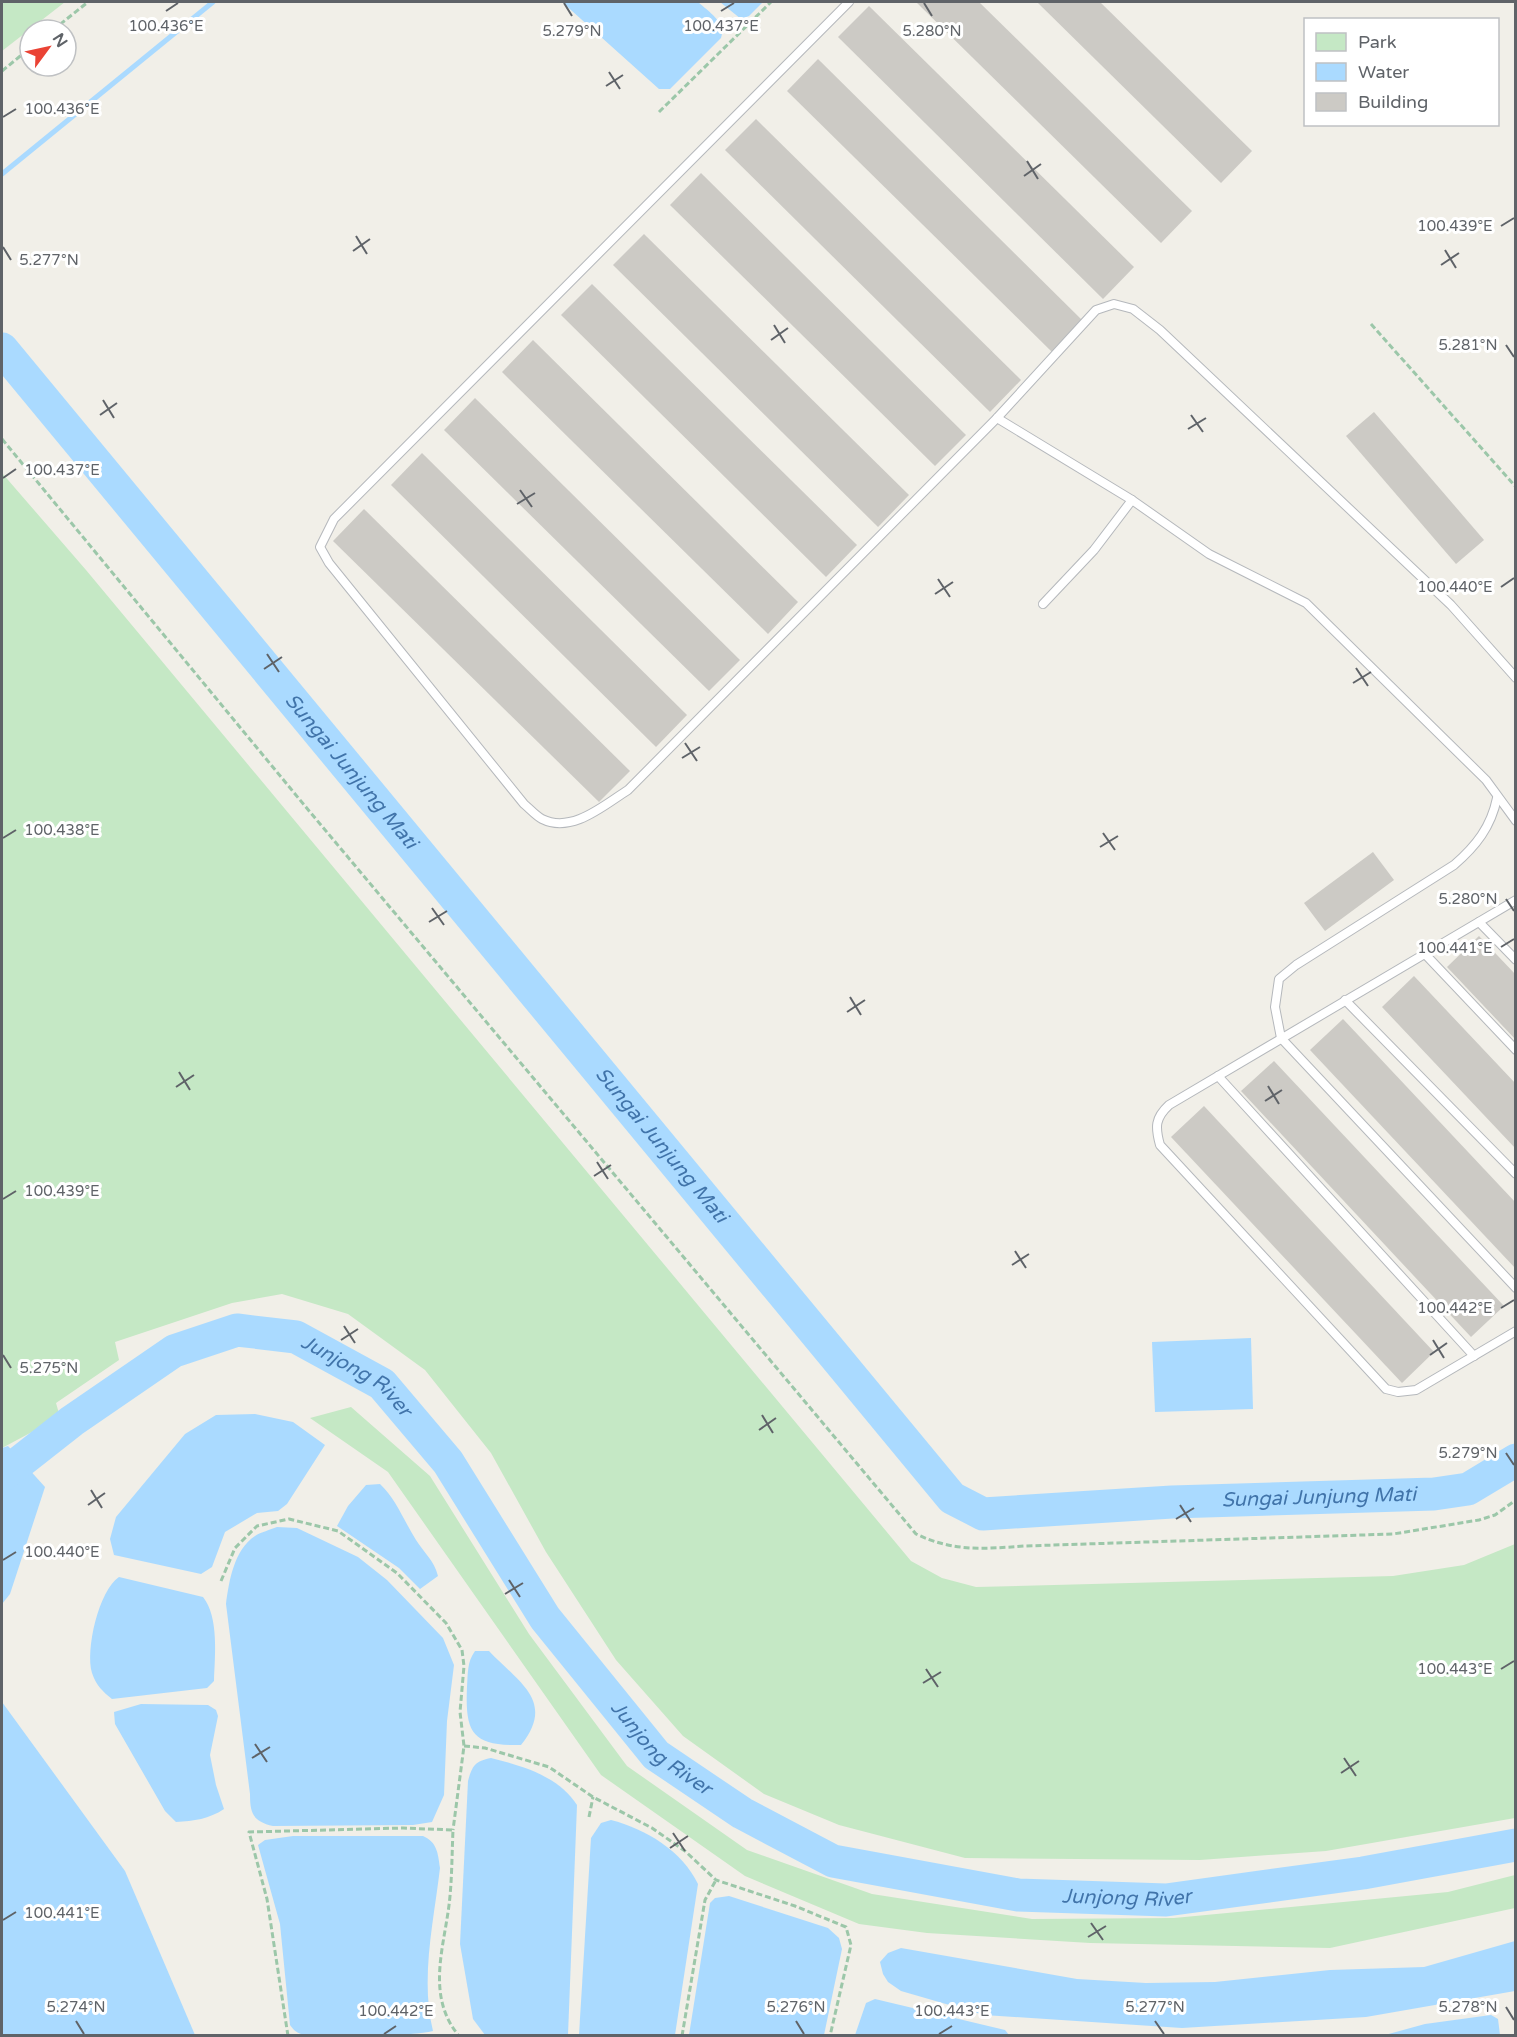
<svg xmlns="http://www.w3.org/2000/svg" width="1517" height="2037" viewBox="0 0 1517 2037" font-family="'Varela Round',sans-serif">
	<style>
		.green { fill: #c5e8c5 }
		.water { fill: #aadaff }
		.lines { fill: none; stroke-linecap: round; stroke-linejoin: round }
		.stream { stroke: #aadaff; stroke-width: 5 }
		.river { stroke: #aadaff; stroke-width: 33 }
		.building { fill: #cccac5 }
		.service-casing { stroke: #b5b8bc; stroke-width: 10 }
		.path { stroke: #9cc7a9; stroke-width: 3; stroke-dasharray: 6 3; stroke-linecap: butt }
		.service { stroke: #fff; stroke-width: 8 }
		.ticks { fill: none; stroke: #5f6368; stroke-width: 2 }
		.labels { text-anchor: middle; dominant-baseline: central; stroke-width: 6; stroke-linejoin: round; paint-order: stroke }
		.water-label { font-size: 20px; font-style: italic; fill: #4174aa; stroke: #fff }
		.ticks-label { font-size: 15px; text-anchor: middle; fill: #5f6368; stroke: #fff; stroke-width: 6; stroke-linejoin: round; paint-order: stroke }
	</style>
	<rect width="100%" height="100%" fill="#f1efe8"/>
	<g class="green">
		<path d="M2,2H65L2,51Z"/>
		<path d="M2,473L86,570L911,1561L942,1578L976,1587L1393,1576L1464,1565L1515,1544V1818L1326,1851L1200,1860L965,1858L839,1825L764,1794L683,1736L616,1660L546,1552L491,1453L425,1370L348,1314L282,1294L232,1303L115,1342L119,1360L56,1403L60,1417L2,1448Z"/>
		<path d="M351,1407L430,1476L529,1634L627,1766L747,1850L872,1894L1032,1919L1174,1918L1448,1892L1515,1875V1908L1330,1948L1090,1943L927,1933L859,1924L745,1876L601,1775L388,1472L310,1418Z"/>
	</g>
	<g class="water">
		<path d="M562,2H698C708,11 727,23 721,38L670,89H659Z"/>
		<path d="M720,2H763L749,16L741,19Z"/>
		<path d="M1251,1338L1253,1409L1155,1412L1152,1342Z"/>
		<path d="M255,1414L293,1422L325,1445L287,1504L278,1511L257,1513L225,1532L212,1567L201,1574L114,1555L110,1539L116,1517L185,1434L216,1415Z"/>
		<path d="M8,1446L45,1487L10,1594L2,1604V1448Z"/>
		<path d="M380,1484C396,1499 404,1521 416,1540C424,1553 434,1560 438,1576L420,1589L399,1568L337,1526L348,1506L366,1485Z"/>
		<path d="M277,1527L297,1528L358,1557L387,1580L443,1638L454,1665L447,1721L444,1795L432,1822L413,1825L273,1826C253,1821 250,1814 250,1794L226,1604C229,1581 234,1550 255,1536C261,1532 270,1530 277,1527Z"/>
		<path d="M119,1577L203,1597C219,1617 215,1656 214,1681L207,1688L112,1699C103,1692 96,1685 92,1673C85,1650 99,1590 119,1577Z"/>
		<path d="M475,1651H489C519,1683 556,1701 521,1745C472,1746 465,1733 467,1687C468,1673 467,1662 475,1651Z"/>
		<path d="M2,1702L125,1871L195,2035H2Z"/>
		<path d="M141,1704L208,1705L216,1710L218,1716L210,1755L216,1785L224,1809C209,1819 194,1821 176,1822L165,1811L115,1724L114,1712Z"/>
		<path d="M491,1758C523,1766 558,1776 577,1805L568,2035H485L473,2019L460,1944L468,1781C472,1766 475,1761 491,1758Z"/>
		<path d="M611,1820C646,1829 682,1851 698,1884L675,2035H579L591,1838L601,1823Z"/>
		<path d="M293,1836H423C437,1842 438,1853 440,1868C434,1920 420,1979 433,2031C407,2037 327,2037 301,2034C295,2032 293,2029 290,2025L280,1924L258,1845L265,1840Z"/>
		<path d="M729,1896L828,1928L839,1938L842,1949L824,2035H689L710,1903L715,1898Z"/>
		<path d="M1515,1941V1991L1366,2017L1182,2028L984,2015L901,1991L888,1982L883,1974L880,1962L888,1953L901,1948L1077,1979L1146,1983L1215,1982L1330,1970L1424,1967Z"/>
		<path d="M875,1999L1005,2030L1009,2035H855L866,2003Z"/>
		<path d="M1491,2015L1498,2019L1500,2035H1385L1425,2024Z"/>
	</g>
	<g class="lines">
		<path class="stream" d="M2,174L213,2"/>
		<g class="river">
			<path id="s1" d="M2,349C317,733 637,1113 952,1498L983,1514L1172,1502L1434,1494L1468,1489L1516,1460"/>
			<path id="s2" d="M2,1476L72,1421L174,1351L237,1330L296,1337L382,1384L448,1462L545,1618L656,1755L742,1813L833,1861L1018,1895L1166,1900L1363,1873L1516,1845"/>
		</g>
	</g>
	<g class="building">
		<path d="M916,2H979L1192,211L1161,243Z"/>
		<path d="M1037,2H1100L1252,151L1221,183Z"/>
		<path d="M869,6L1134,267L1103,299L838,37Z"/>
		<path d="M818,59L1083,321L1052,352L787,91Z"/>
		<path d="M756,119L1021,380L990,412L725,150Z"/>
		<path d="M701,173L966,435L935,466L670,205Z"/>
		<path d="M644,234L909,495L878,527L613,265Z"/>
		<path d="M592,284L857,545L826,577L561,315Z"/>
		<path d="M533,340L798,602L768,634L502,372Z"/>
		<path d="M475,398L740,660L709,691L444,430Z"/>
		<path d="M1374,412L1484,540L1456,564L1346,436Z"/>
		<path d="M422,453L687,715L656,747L391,485Z"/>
		<path d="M364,509L630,771L599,802L333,541Z"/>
		<path d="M1373,852L1394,880L1325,931L1304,903Z"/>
		<path d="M1479,936L1516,975V1040L1447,967Z"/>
		<path d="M1414,976L1516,1084V1149L1382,1007Z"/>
		<path d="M1343,1019L1516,1203V1269L1310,1050Z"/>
		<path d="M1274,1061L1504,1306L1471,1337L1241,1091Z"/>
		<path d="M1204,1106L1434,1352L1402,1383L1171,1137Z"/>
	</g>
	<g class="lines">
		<defs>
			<g id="service">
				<path d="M849,2L334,519L320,547L329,563L524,804C530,809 536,816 542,819C572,834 604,805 628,790L997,418L1096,310L1114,304L1133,309L1160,330L1451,605L1516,678"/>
				<path d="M997,418L1132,500L1209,554L1306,603L1486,780L1516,821"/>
				<path d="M1043,604L1094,550L1132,500"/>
				<path d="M1497,798C1491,827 1476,846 1454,865L1296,965L1279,979L1275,1007L1281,1038L1516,1288"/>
				<path d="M1516,900L1169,1105C1155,1118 1155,1127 1160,1145L1386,1389L1398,1392L1416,1390L1516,1331"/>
				<path d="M1479,922L1516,960"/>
				<path d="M1424,953L1516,1050"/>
				<path d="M1345,1000L1516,1174"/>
				<path d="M1218,1076L1474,1356"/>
			</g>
		</defs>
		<use href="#service" class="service-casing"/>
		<g class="path">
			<path d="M53,30L88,2"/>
			<path d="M2,71L30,48"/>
			<path d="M659,112L771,2"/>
			<path d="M1371,324L1516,487"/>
			<path d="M2,439L305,806L916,1534C954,1552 983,1549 1024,1546L1393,1534L1479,1520L1495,1515L1516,1500"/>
			<path d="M221,1581L235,1548L257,1526L289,1519L338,1531L397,1573L446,1623L462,1650L464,1666L460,1712L464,1746L453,1830"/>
			<path d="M464,1746L485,1748L549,1767L593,1797L652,1828L685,1851L716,1880L795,1906L846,1927L851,1945L830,2036"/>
			<path d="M589,1817L593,1797"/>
			<path d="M288,2036L267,1899L249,1832L403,1828L453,1830C452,1852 452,1874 450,1896C446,1943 424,1994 459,2036"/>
			<path d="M682,2036L705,1900L716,1880"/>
		</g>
		<use href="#service" class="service"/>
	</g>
	<path class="ticks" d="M564,3L572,16M924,3L932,16M166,11L178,3M721,11L734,3M609,72L620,89M606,86L623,75M3,117L16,109M1027,161L1038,179M1024,176L1041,164M1501,226L1514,218M356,236L367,254M3,247L11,260M1445,250L1456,268M353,251L370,239M1441,265L1459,253M774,325L785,343M771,340L788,328M1506,345L1514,357M103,400L114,418M100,415L117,403M1191,415L1203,432M1188,429L1206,418M3,478L16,469M520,490L532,507M517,504L535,493M938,579L950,597M1501,587L1514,578M935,594L953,582M267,654L279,672M1356,668L1368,686M264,669L282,657M1353,683L1371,672M685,743L697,761M682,758L700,747M1103,833L1115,850M3,838L16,830M1100,847L1118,836M1506,899L1514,911M432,908L444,925M429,922L447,911M1501,947L1514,939M850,997L861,1015M847,1012L865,1000M179,1072L190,1090M1268,1086L1279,1104M176,1087L194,1075M1265,1101L1282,1090M597,1162L608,1179M594,1176L611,1165M3,1199L16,1191M1015,1251L1026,1268M1012,1265L1029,1254M1501,1308L1514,1300M344,1326L355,1343M341,1340L358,1329M1433,1340L1444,1358M3,1355L11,1368M1430,1355L1447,1343M762,1415L773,1433M759,1430L776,1418M1506,1453L1514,1465M91,1490L102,1508M88,1505L105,1493M1180,1505L1191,1522M1176,1519L1194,1508M3,1560L16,1552M509,1580L520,1597M505,1594L523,1583M926,1669L938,1687M1501,1669L1514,1661M923,1683L941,1672M255,1744L267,1762M252,1758L270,1747M1344,1758L1356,1776M1341,1773L1359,1761M673,1833L685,1851M670,1848L688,1836M3,1920L16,1912M1091,1923L1103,1940M1088,1937L1106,1926M1506,2007L1514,2020M76,2021L84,2034M796,2021L804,2034M1155,2021L1164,2034M384,2034L396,2026M939,2034L952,2026"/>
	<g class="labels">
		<g class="water-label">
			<text stroke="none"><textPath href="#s1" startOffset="548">Sungai Junjung Mati</textPath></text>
			<text stroke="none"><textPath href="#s1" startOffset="1034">Sungai Junjung Mati</textPath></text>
			<text stroke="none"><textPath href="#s2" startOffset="411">Junjong River</textPath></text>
			<text stroke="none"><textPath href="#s1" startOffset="1862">Sungai Junjung Mati</textPath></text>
			<text stroke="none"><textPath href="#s2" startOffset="898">Junjong River</textPath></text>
			<text stroke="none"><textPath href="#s2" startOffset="1402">Junjong River</textPath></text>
		</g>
	</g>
	<g class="ticks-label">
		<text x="166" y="31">100.436°E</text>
		<text x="721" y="31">100.437°E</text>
		<text x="572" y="36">5.279°N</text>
		<text x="932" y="36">5.280°N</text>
		<text x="62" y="114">100.436°E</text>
		<text x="1455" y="231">100.439°E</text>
		<text x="49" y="265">5.277°N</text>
		<text x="1468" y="350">5.281°N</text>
		<text x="62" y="475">100.437°E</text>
		<text x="1455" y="592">100.440°E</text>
		<text x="62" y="835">100.438°E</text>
		<text x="1468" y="904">5.280°N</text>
		<text x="1455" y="953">100.441°E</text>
		<text x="62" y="1196">100.439°E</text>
		<text x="1455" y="1313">100.442°E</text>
		<text x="49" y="1373">5.275°N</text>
		<text x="1468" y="1458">5.279°N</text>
		<text x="62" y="1557">100.440°E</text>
		<text x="1455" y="1674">100.443°E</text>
		<text x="62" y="1918">100.441°E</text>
		<text x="76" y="2012">5.274°N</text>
		<text x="796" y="2012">5.276°N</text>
		<text x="1155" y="2012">5.277°N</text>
		<text x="1468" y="2012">5.278°N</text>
		<text x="396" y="2016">100.442°E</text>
		<text x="952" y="2016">100.443°E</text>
	</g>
	<rect width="1517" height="2037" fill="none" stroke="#5f6368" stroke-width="6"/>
	<rect x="1304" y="18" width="195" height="108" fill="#ffffff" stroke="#bfc1c3" stroke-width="1.5"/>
	<rect x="1316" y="33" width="30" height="18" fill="#c5e8c5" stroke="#bfc1c3" stroke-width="1.5"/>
	<text x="1358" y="48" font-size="18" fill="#5f6368">Park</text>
	<rect x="1316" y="63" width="30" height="18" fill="#aadaff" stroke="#bfc1c3" stroke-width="1.5"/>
	<text x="1358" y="78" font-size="18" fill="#5f6368">Water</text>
	<rect x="1316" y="93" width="30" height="18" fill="#cccac5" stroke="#bfc1c3" stroke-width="1.5"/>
	<text x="1358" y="108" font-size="18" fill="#5f6368">Building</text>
	<g transform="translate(48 48) rotate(57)"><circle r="28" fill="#ffffff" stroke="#bfc1c3" stroke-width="1.5"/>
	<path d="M0-4.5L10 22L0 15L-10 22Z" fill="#ea4335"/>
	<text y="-9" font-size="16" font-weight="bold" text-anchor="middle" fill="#5f6368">N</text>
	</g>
</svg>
